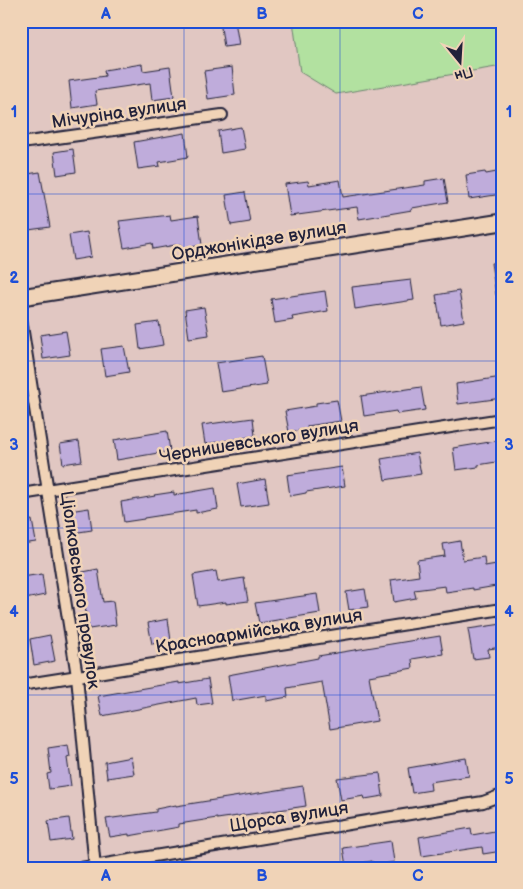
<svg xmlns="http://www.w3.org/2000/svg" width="523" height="889" viewBox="0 0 523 889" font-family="'Balsamiq Sans',sans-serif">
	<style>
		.green { fill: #b2e1a0; stroke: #6a826e }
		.building { fill: #bfacdb; stroke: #22223b }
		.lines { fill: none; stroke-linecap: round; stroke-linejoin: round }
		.street-casing { stroke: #22223b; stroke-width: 14 }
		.secondary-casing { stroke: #22223b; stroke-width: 19 }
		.street { stroke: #f0d3b7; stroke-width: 10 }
		.secondary { stroke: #f0d3b7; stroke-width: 15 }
		.grid { fill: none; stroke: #1d4ed8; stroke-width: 1; stroke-opacity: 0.55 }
		.labels { text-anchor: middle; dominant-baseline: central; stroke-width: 5; stroke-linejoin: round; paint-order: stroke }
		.street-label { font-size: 18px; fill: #22223b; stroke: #f0d3b7 }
		.neatline { fill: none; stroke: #1d4ed8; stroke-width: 2 }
		.grid-label { font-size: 16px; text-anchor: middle; font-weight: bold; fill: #1d4ed8 }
	</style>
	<rect width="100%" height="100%" fill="#e1c7c2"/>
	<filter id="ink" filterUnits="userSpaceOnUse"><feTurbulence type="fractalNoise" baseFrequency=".02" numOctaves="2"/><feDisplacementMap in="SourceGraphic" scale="10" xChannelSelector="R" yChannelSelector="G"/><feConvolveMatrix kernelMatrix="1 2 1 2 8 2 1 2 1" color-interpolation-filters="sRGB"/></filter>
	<g filter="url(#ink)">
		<path class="green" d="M293,21H502V66L336,94L300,72Z"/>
		<g class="building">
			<path d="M220,21H235L239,45L224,47Z"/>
			<path d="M142,64L143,71L170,67L174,97L152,100L150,83L95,91L97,104L72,108L69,81L105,76L104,70Z"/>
			<path d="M232,67L235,95L208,99L204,71Z"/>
			<path d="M241,127L245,149L221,153L218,131Z"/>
			<path d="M185,133L188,157L159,162L160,166L138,169L134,142Z"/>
			<path d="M73,149L76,172L57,175L54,152Z"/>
			<path d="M502,171V194L469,199L466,175L485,172L486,174Z"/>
			<path d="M40,172L50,227L21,231V175Z"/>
			<path d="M444,178L448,202L412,208V210L359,219L357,207L290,216L285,184L308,181L309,185L340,180L343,197L425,185V181Z"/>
			<path d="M245,192L250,222L231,225L226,195Z"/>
			<path d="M170,215L171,220L198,216L202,245L181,249V244L153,249L152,243L124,248L119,221Z"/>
			<path d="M87,232L91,257L73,260L69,235Z"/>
			<path d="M502,262V295H496L491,263Z"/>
			<path d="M411,280L414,300L355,309L352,287Z"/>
			<path d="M325,291L328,311L292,317L293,320L275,323L271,299Z"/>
			<path d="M459,291L464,321L441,325L436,295Z"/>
			<path d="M204,307L209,335L189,338L185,310Z"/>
			<path d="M159,322L163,345L140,349L137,325Z"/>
			<path d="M66,331L70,355L43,359L40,335Z"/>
			<path d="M124,346L129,372L105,376L101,349Z"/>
			<path d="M262,356L267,385L221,392L216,363Z"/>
			<path d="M502,377V398L458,404L456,384Z"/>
			<path d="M421,387L425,410L397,414L396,411L364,416L361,396Z"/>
			<path d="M337,400L341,421L307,426L308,429L289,432L285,411L316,406V403Z"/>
			<path d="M253,418L255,436L205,444L202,425Z"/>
			<path d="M167,431L170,451L117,460L114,440Z"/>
			<path d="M502,440V461L478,465V467L456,470L453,448Z"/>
			<path d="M79,441L82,461L63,464L60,444Z"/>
			<path d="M417,453L421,474L385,480L381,459Z"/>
			<path d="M342,467L345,486L306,492V493L290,496L287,475Z"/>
			<path d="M265,479L269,503L241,507L237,484Z"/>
			<path d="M215,488L218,509L196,513V510L144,518V519L124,522L121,502L155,496L154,495L174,492V495Z"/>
			<path d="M89,508L92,530L72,533L69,511Z"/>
			<path d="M32,520L36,542L21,544V522Z"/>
			<path d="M460,541L463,560L484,557L485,566L502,563V585L473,590V588L446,592L445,586L414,590L416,598L394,602L391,580L419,576L417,560L445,556L443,544Z"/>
			<path d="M98,569L103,602L113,601L116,625L89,629L82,591H81L78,573Z"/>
			<path d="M216,571L218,582L244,578L248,601L226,604V602L198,606L193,575Z"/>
			<path d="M42,574L45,595L25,599L22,577Z"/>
			<path d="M365,589L368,607L349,610L346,592Z"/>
			<path d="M317,594L320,613L259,623L255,603Z"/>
			<path d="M168,619L171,641L152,644L148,623Z"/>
			<path d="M502,624V647L488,649L489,657L473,659L468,629Z"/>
			<path d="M50,635L55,661L34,665L30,639Z"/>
			<path d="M440,636L443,654L412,659L413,668L369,676L377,721L330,729L322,682L287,688L288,697L266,701V695L232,701L228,675L318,658V656Z"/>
			<path d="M208,679L212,703L197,705L196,698L102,716L98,696L179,682V684Z"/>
			<path d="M68,745L70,757L67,758L71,786L49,789L47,774L51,773L48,748Z"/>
			<path d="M131,757L134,774L107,778L105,762Z"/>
			<path d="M466,758L469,776L430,782L431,790L412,793L408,768Z"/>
			<path d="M380,773L383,796L365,799L364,796L341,800L337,778Z"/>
			<path d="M303,786L306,806L217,819V818L179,824V827L129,836V834L110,837L106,819L156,812V809L176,805V806Z"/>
			<path d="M69,818L72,839L51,842L48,821Z"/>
			<path d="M471,828L472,835L500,830L502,851L483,854L482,847L422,856L419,837Z"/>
			<path d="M391,841L394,862L373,866L372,861L346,866L343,848Z"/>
		</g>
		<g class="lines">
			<defs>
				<g id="street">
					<path d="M21,143L222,115"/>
					<path d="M21,319L77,676L95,868"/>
					<path d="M21,494L502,419"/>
					<path d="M21,685L502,609"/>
					<path d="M81,868L483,802L502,795"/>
				</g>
				<path id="secondary" d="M21,297L502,222"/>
			</defs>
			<use href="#street" class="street-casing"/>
			<use href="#secondary" class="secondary-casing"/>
			<use href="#street" class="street"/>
			<use href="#secondary" class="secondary"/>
		</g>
	</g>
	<path class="grid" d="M184,21V868M340,21V868M21,194H502M21,361H502M21,528H502M21,695H502"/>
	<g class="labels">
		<g class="street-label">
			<text transform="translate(119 113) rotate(-8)">Мічуріна вулиця</text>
			<text transform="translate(259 241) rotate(-9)">Орджонікідзе вулиця</text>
			<text transform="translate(259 441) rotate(-9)">Чернишевського вулиця</text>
			<text transform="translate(80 590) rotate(82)">Ціолковського провулок</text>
			<text transform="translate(259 631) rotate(-9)">Красноармійська вулиця</text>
			<text transform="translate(289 817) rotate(-9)">Щорса вулиця</text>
		</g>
	</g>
	<rect width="523" height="889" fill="none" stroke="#f0d3b7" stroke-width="55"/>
	<g transform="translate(460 62) rotate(162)" stroke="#f0d3b7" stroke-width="4" paint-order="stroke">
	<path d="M0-4L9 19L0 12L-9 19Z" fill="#22223b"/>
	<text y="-8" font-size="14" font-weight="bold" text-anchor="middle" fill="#22223b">Пн</text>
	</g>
	<rect x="28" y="28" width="468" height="834" class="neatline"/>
	<g class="grid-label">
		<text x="106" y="19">A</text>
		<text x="262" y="19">B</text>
		<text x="418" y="19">C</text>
		<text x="14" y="117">1</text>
		<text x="509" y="117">1</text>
		<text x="14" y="283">2</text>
		<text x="509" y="283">2</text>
		<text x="14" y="450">3</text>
		<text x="509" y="450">3</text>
		<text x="14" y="617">4</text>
		<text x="509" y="617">4</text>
		<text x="14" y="784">5</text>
		<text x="509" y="784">5</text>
		<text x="106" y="881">A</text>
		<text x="262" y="881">B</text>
		<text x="418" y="881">C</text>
	</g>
</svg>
